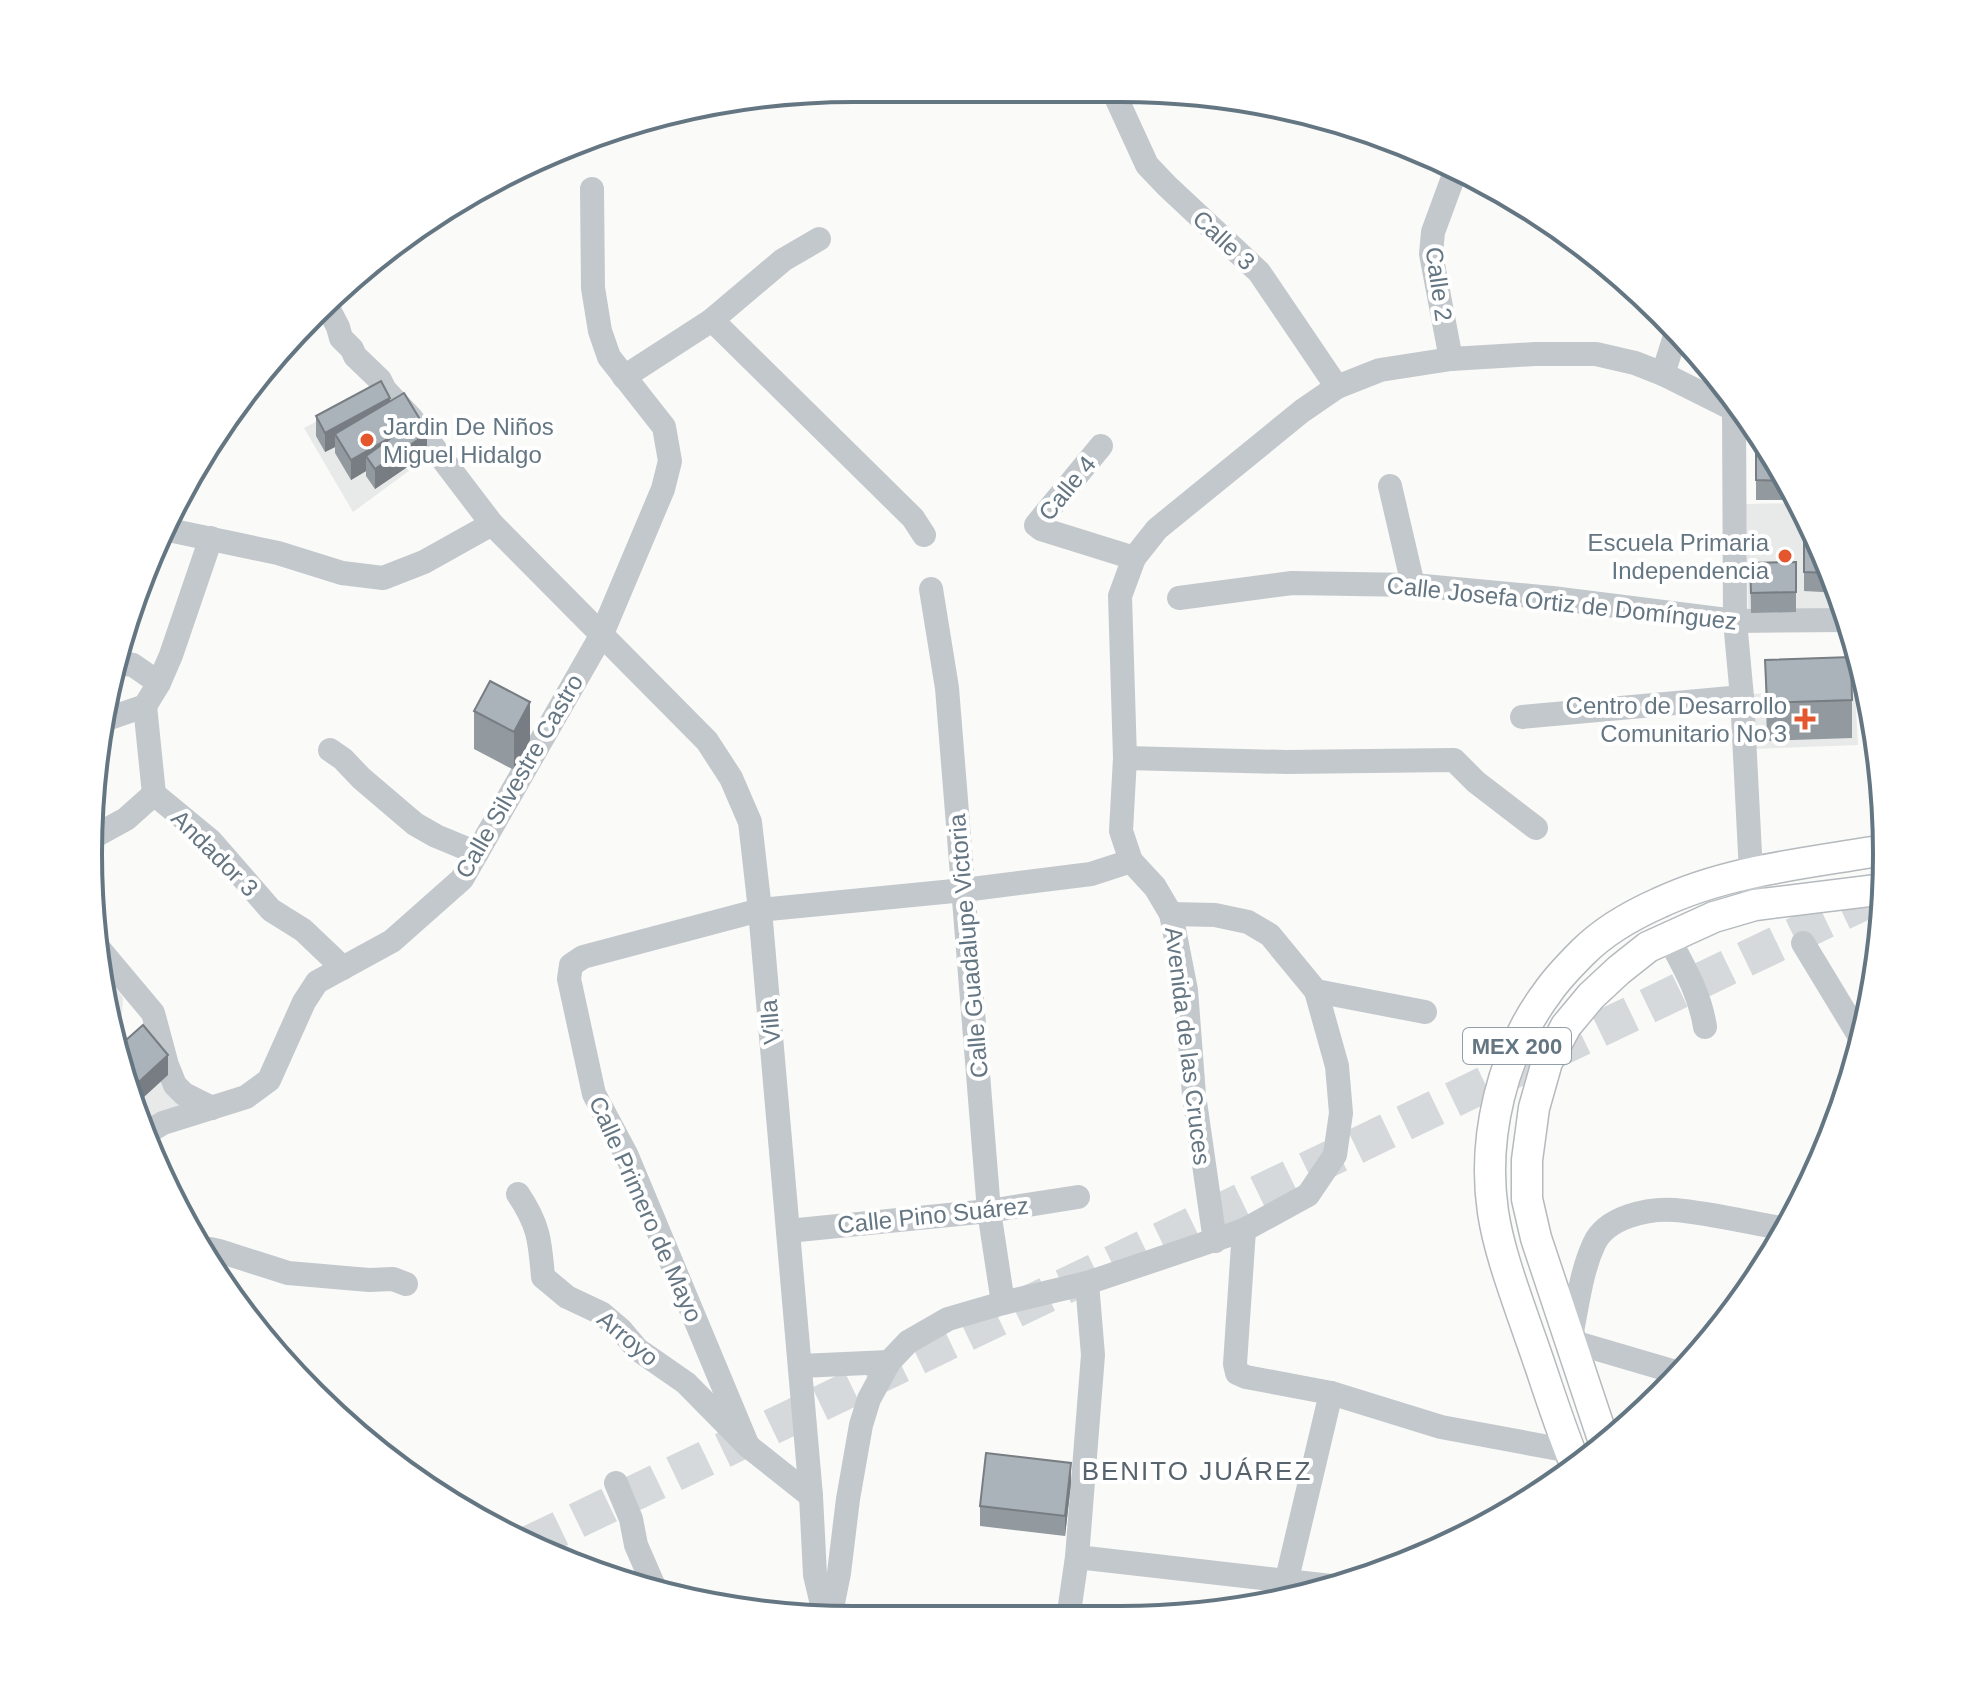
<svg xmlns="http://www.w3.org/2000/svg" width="1975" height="1708" viewBox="0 0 1975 1708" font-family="Arial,sans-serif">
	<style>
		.built { fill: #e8e9e9 }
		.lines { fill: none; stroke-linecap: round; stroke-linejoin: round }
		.highway-tunnel { stroke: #d5d9db; stroke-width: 36; stroke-dasharray: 36 18; stroke-linecap: butt }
		.major-casing { stroke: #b5babe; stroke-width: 33 }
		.minor { stroke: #c3c8cc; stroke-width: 24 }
		.major { stroke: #fff; stroke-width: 30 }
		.wall { fill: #929a9f }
		.shaded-wall { fill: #777d82 }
		.building { fill: #aab3b9; stroke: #777d82; stroke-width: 2 }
		.poi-dot { fill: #e4572e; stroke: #fff; stroke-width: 3 }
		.labels { text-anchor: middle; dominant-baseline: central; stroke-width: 8; stroke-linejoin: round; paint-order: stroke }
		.shield { fill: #fff; stroke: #939fa8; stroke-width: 2 }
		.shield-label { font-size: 22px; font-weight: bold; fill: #657683 }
		.street-label { font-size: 24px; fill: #657683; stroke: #fff }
		.poi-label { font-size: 24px; fill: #657683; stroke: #fff; text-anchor: end }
		.neighbourhood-label { font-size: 26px; letter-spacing: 2px; fill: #57646e; stroke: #fff }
		.rim { fill: none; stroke: #657683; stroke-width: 4 }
	</style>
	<rect width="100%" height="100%" fill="#fafaf8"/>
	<g class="built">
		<path d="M377,389L433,453L353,512L304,428Z"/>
		<path d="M1799,503L1847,612L1748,617L1746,504Z"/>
		<path d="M1855,690L1858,745L1755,749L1753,694Z"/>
		<path d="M96,961L123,998L121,1033L114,1036Z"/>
		<path d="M148,1036L200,1108L144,1131L129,1101L117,1049Z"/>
	</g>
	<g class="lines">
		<path class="highway-tunnel" d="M528,1544L1885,892"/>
		<defs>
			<g id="major">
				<path d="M1605,1445L1536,1238L1527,1199V1160L1534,1108L1547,1062L1566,1026L1591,996L1619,970L1648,947L1714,917L1755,905L1885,889"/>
				<path d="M1576,1466C1558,1423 1545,1378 1529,1334C1516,1296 1499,1252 1493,1212C1482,1138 1502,1053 1547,993C1557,978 1571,964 1583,952C1604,931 1632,915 1659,903C1729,870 1809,863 1884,850"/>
			</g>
		</defs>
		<use href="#major" class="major-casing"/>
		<g class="minor">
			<path d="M1114,93L1147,165L1167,186L1259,272L1337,387"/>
			<path d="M326,304L338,327L341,338L352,349L355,356L380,380L385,390L412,419L492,524L707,741L731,778L750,822L760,910L811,1496L815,1575L825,1617"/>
			<path d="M712,320L913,518L924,535"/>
			<path d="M1451,359L1431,254L1433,232L1454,175L1453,165"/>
			<path d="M1663,374L1677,330"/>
			<path d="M624,377L712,320L783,260L819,239"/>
			<path d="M1734,409L1735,621L1742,697L1751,873L1755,905"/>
			<path d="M1101,446L1036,525L1041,529L1134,558"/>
			<path d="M1390,486L1413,585"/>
			<path d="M164,529L278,553L342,573L383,578L424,562L492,524"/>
			<path d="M931,589L947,688L989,1211L1003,1303"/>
			<path d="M1179,598L1292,583L1413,585L1552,598L1735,621L1849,620"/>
			<path d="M119,663L133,665L159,683"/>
			<path d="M145,706L154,794L211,841L271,910L303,930L343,968"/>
			<path d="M1522,717L1742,697"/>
			<path d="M104,720L145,706L159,683L171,655L211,538"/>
			<path d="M330,750L343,759L361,778L415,824L436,836L477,853"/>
			<path d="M1125,758L1286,762L1454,760L1476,782L1536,828"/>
			<path d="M95,836L126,819L154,794"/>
			<path d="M1668,937C1684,967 1700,994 1705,1027"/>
			<path d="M1803,943L1863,1042"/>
			<path d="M95,944L153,1013L167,1065L175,1085L184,1094L212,1108"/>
			<path d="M1316,991L1425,1012"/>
			<path d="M145,1134L163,1123L246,1097L269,1080L304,1002L317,982L392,941L462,879L601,636L663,489L670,461L664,427L609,357L600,331L593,288L592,189"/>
			<path d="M518,1194C539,1225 540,1241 543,1277L567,1297L601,1313L621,1330L637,1349L686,1383L748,1446L811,1496"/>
			<path d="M1244,1230L1235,1364L1237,1373L1246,1377L1331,1393L1441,1427L1570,1451"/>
			<path d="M788,1231L989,1211L1078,1197"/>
			<path d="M1215,1241L1194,1095L1186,990L1171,914L1155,887L1131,861L1121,831L1125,758L1120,596L1134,558L1157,529L1302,411L1337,387L1380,370L1451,359L1535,354H1596L1635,363L1663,374L1743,414"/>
			<path d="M205,1255L210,1249L219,1251L288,1273L369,1280L393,1279L406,1284"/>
			<path d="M800,1366L889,1362"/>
			<path d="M1679,1373L1570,1341C1577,1310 1580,1274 1594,1244C1606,1217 1648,1208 1675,1210C1711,1213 1750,1223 1786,1229"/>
			<path d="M748,1446L627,1156L594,1094L569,979L571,965L583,957L760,910L964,890L1091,874L1131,861"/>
			<path d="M616,1483L631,1519L636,1545L656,1591"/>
			<path d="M1077,1557L1331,1586"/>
			<path d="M1286,1583L1331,1393"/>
			<path d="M830,1618L839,1573L848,1499L861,1425L869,1399L889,1362L908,1342L948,1319L1003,1303L1087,1283L1244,1230L1308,1195L1335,1155L1341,1113L1337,1066L1316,991L1270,935L1248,922L1215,915L1171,914"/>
			<path d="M1068,1619L1077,1557L1093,1355L1087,1283"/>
		</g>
		<use href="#major" class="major"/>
	</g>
	<g class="wall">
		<path d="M390,401L427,451L419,456V459L375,489L366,476V471L351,480L335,453V447L325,452L316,436V416Z"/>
		<path d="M1756,446L1785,471L1798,500H1756Z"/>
		<path d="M1804,514L1840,593L1804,591Z"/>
		<path d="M1796,562V612L1751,613L1750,563Z"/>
		<path d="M1765,660L1852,700V738L1767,741Z"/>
		<path d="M474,711L530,740L514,770L474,749Z"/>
		<path d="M1071,1483L1065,1536L980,1526V1506Z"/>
	</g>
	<g class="shaded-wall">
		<path d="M390,398V418L335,434V447L325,452V433Z"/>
		<path d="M427,431V451L419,456V459L375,489V469Z"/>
		<path d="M398,433L366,456V471L351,480V460Z"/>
		<path d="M530,702V740L514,770V732Z"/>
		<path d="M107,986V1005L102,987Z"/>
		<path d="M168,1055V1075L132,1108L127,1093Z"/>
		<path d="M1071,1463V1483L1065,1536V1516Z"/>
	</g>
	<g class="building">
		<path d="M381,381L390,398L325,433L316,416Z"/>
		<path d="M404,393L427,431L417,437L419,439L375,469L366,456L398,433L351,460L335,434Z"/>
		<path d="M1756,446H1767L1785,471L1789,481L1756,480Z"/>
		<path d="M1804,514L1830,573L1804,572Z"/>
		<path d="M1796,562V592L1751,593L1750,563Z"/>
		<path d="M1851,657L1852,700L1767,703L1765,660Z"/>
		<path d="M490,681L530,702L514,732L474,711Z"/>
		<path d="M100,976L107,986L102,987Z"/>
		<path d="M143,1025L168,1055L127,1093L117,1048Z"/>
		<path d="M986,1453L1071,1463L1065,1516L980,1506Z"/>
	</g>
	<g class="poi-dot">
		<circle cx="367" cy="440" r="8"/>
		<circle cx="1785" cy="556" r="8"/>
		<path d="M1801 707h8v8h8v8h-8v8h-8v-8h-8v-8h8z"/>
	</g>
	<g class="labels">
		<rect class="shield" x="1463" y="1028" width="108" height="36" rx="6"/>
		<g class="shield-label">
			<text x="1517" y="1046">MEX 200</text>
		</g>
		<g class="street-label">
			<text transform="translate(1224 240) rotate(43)">Calle 3</text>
			<text transform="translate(1439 284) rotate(82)">Calle 2</text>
			<text transform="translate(1067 488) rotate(-51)">Calle 4</text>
			<text transform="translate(1562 603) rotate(6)">Calle Josefa Ortiz de Domínguez</text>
			<text transform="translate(519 776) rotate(-60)">Calle Silvestre Castro</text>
			<text transform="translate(215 853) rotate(45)">Andador 3</text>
			<text transform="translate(968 946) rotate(-95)">Calle Guadalupe Victoria</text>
			<text transform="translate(770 1022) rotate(-95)">Villa</text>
			<text transform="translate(1188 1046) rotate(83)">Avenida de las Cruces</text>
			<text transform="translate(646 1209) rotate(66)">Calle Primero de Mayo</text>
			<text transform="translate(933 1215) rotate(-6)">Calle Pino Suárez</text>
			<text transform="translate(628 1338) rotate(40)">Arroyo</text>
		</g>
		<g class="poi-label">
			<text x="383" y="426" text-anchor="start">Jardin De Niños<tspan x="383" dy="28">Miguel Hidalgo</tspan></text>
			<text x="1769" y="542">Escuela Primaria<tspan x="1769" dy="28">Independencia</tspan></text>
			<text x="1787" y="705">Centro de Desarrollo<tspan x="1787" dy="28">Comunitario No 3</tspan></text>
		</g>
		<g class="neighbourhood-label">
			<text x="1197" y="1471">BENITO JUÁREZ</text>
		</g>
	</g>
	<path d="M0 0H1975V1708H0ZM854 102H1121A752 752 0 0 1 1873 854V854A752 752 0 0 1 1121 1606H854A752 752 0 0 1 102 854V854A752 752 0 0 1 854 102Z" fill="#fff" fill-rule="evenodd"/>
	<path class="rim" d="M854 102H1121A752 752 0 0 1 1873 854V854A752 752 0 0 1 1121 1606H854A752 752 0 0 1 102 854V854A752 752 0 0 1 854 102Z"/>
</svg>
